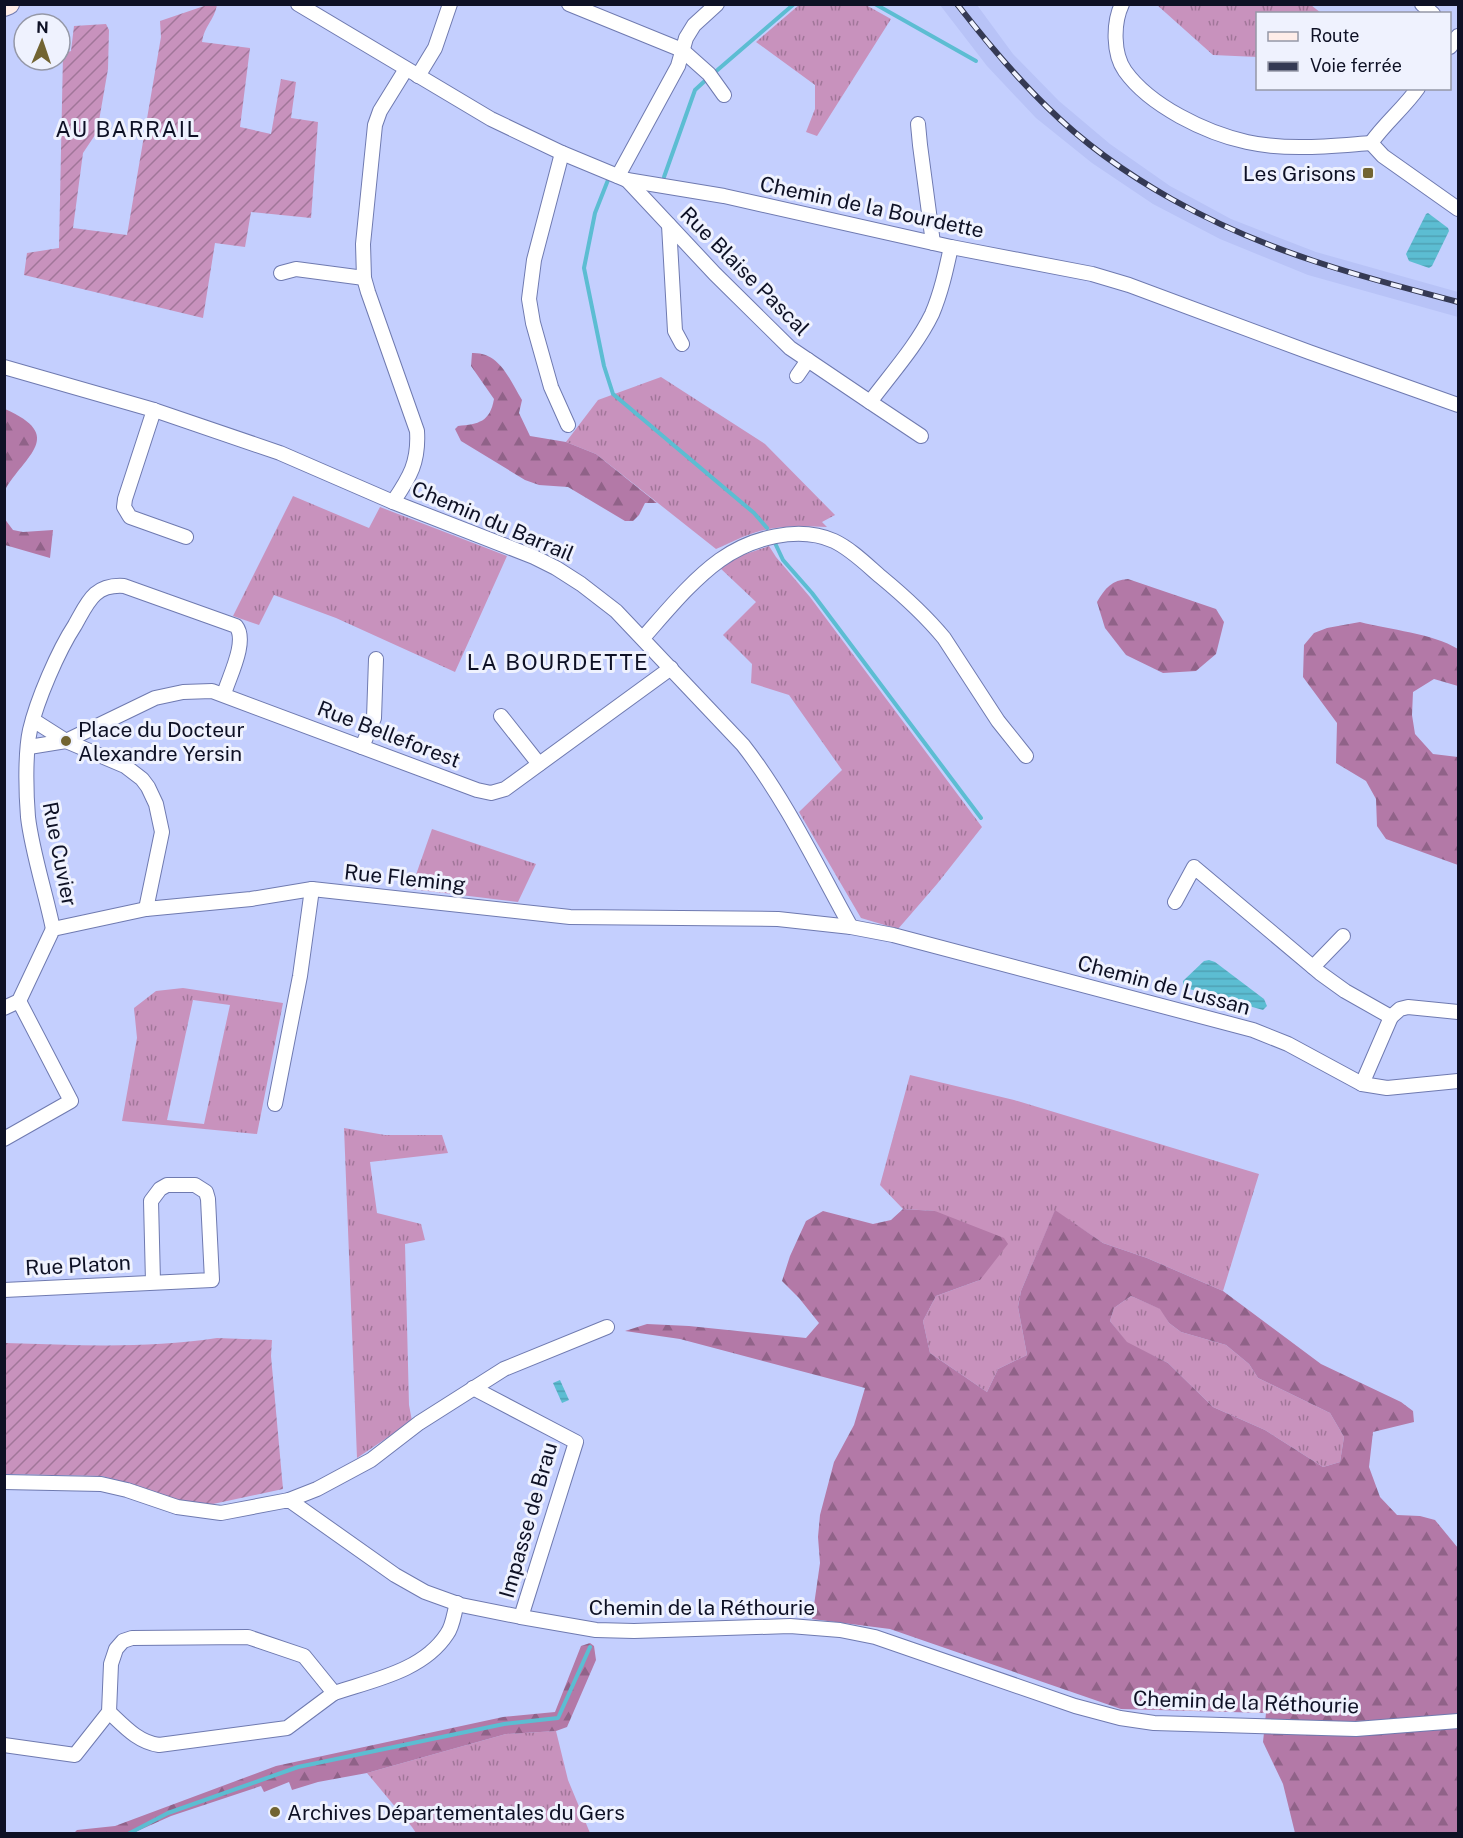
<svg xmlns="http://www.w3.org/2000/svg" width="1463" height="1838" viewBox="0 0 1463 1838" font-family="'Public Sans',sans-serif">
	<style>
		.built { fill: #b8c3f7 }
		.grass { fill: url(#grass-tufts); fill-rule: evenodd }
		.forest { fill: url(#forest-firs); fill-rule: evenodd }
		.garden { fill: url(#garden-furrows) }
		.water { fill: url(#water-rules) }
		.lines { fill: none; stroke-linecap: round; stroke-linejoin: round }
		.stream { stroke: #5cbdd2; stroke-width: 4 }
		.street-casing { stroke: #6f7ab0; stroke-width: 16 }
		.secondary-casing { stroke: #6f7ab0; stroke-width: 22 }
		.street { stroke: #fff; stroke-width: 14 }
		.secondary { stroke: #feede9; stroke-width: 20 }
		.rail-casing { stroke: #353a54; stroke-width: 6 }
		.rail { stroke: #eff2fe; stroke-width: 4; stroke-dasharray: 11; stroke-linecap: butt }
		.poi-dot { fill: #726432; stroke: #eff2fe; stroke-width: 2 }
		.labels { text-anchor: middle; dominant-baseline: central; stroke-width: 6; stroke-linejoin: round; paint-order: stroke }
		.poi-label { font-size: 21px; fill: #0e1125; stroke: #eff2fe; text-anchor: start }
		.street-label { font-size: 21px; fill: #0e1125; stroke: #eff2fe }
		.neighbourhood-label { font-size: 22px; letter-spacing: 1.5px; fill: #0e1125; stroke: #eff2fe }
	</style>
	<defs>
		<pattern id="grass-tufts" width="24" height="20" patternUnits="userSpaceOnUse" patternTransform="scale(1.5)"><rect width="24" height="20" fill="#c892bd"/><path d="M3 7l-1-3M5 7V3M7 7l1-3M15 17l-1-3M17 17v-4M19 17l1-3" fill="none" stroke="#a17699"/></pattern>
		<pattern id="forest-firs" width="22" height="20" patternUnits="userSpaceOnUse" patternTransform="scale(1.5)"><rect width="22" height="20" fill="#b379a7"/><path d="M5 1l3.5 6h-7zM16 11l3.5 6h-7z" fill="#906288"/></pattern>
		<pattern id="garden-furrows" width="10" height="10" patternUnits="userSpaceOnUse" patternTransform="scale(1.5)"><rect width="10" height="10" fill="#c892bd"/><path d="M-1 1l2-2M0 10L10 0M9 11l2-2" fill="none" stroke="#a17699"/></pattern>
		<pattern id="water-rules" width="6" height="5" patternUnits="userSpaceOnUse" patternTransform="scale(1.5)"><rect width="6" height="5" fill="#5cbdd2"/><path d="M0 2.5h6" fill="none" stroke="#4fa1b4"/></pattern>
	</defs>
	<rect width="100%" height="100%" fill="#c4cffe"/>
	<path class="built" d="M940,5H977L1013,54L1059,101L1110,144L1170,186L1231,219L1316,252L1458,292V317L1308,275L1220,239L1153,204L1092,163L1036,118L987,66Z"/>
	<g class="grass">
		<path d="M799,5H866L891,19L817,136L806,132L815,109V85L756,42Z"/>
		<path d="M1157,5H1311L1321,13L1258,14L1257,57L1213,55Z"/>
		<path d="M661,377L765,444L835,515L822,522L827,527C804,526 782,525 760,531C745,535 730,543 716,549L596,454L566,442L598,400Z"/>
		<path d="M293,496L369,528L380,507L507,556L455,672L336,618L274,595L259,625L233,616Z"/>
		<path d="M769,546L776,557L810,597L982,827L937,884L898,929L861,918L799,812L842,770L789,695L751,683L752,664L723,635L756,602L719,567L731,559Z"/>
		<path d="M432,829L536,864L518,902L411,889Z"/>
		<path d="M183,988L283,1003L257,1134L122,1121L137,1038L134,1008L156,991ZM193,1000L230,1005L204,1124L167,1120Z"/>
		<path d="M910,1075L1014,1100L1259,1174L1223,1291L1147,1258L1103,1243L1055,1211L1021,1291L1018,1307L1027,1355L998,1369L987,1392L930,1353L923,1321L936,1296L980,1280L935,1211L903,1209L880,1185Z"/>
		<path d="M344,1128L385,1135H442L448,1153L370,1162L377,1213L421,1224L425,1240L405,1244L409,1405L412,1421L357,1458Z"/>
		<path d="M1131,1296L1161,1309L1169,1323L1181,1332L1226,1345L1249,1364L1258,1378L1330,1413L1344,1437L1340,1462L1323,1467L1265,1430L1213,1407L1168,1363L1127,1343L1110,1321L1114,1308Z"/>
		<path d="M556,1731L568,1780L590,1833H416L412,1827L367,1773L506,1734Z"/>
	</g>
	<g class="forest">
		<path d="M472,353C500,352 509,379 522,400L519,413L530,436L566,442L596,454L657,503H645L639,515L633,521H625L568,487L539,485L525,480L461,441L455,429L458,426C479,424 490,422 494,399L471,366Z"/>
		<path d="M5,409C66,436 25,455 5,490Z"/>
		<path d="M4,518L13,530L23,532L53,530L50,558L5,545Z"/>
		<path d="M1128,579L1216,609L1224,622L1216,654L1196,671L1163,673L1126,655L1105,628L1097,602C1105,588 1112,580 1128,579Z"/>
		<path d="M1360,622C1390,630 1432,633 1458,649V686L1434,679L1413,692L1412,715L1415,734L1433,754L1458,757V865L1386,839L1377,826L1376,799L1366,781L1336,763L1337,723L1303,677L1304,645L1314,633L1327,628Z"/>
		<path d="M903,1209L935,1211L1004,1238L1008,1244L980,1280L936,1296L923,1321L930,1353L987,1392L998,1369L1027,1355L1018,1307L1021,1291L1055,1210L1103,1243L1147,1258L1223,1291L1321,1364L1401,1402L1413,1411L1414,1422L1373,1432L1369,1467L1380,1497L1397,1515L1420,1516L1435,1520L1458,1548V1833H1295L1283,1784L1263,1742L1266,1713L1121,1709L890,1629L812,1619L820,1563L818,1537L820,1515L834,1462L854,1425L865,1388L680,1339L625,1331L647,1324L689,1326L806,1338L819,1323L799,1298L782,1281L790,1256L806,1221L823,1211L873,1224L891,1220ZM1131,1296L1160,1309L1169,1323L1181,1332L1226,1345L1249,1364L1258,1378L1330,1413L1344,1437L1340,1462L1323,1467L1265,1430L1213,1407L1168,1363L1127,1342L1110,1321L1114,1308Z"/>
		<path d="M590,1643L594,1646L596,1660L567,1727L556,1731L506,1734L367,1773L318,1782L292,1790L289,1782L264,1792L261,1786L171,1816L133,1833H74L77,1830L115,1826L276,1766L503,1717L555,1712L581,1646Z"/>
	</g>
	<g class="garden">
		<path d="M210,4L217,5C214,21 204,26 202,42L250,48L240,127L271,134L281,79L296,82L291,118L318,122L311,218L251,212L245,247L215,243L203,318L24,275L27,253L59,248L63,54L71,51L74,26L106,24L109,30L108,69L97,132L83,153L73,228L127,235L161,37L160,21Z"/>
		<path d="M217,1338L272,1340L271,1356L283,1489L213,1504L199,1505L179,1501L136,1485L102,1476L5,1474V1343C75,1345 146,1349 217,1338Z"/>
	</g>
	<g class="water">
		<path d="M1428,213L1448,228L1449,231L1432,266L1429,268L1409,261L1406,254L1426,214Z"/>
		<path d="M1209,960L1215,962L1264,999L1267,1006L1263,1010L1186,988L1183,985V981L1204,961Z"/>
		<path d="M560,1380L569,1400L562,1403L553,1383Z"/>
	</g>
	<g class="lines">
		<g class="stream">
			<path d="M875,4L976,61"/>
			<path d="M714,73L794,4"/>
			<path d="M664,177L695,90L708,78"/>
			<path d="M608,180L595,213L584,268L604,366L613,394L754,513L767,528"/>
			<path d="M775,543L783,560L812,593L981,818"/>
			<path d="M128,1834L168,1813L298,1767L504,1724L558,1718L590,1647"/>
		</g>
		<defs>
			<g id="street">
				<path d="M298,4L491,119L562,153L627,180L724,196L951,247L1092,274L1129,285L1309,352L1458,405"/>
				<path d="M569,4L682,50L709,74L724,95"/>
				<path d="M1122,4C1113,23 1113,54 1125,71C1150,106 1206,133 1247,142C1288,151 1330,146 1371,143"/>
				<path d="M1422,4L1433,14"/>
				<path d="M1450,47L1458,36"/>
				<path d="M418,76L435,48L450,4"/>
				<path d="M918,124L920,145L933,243"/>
				<path d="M1371,143L1383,156L1458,209"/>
				<path d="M1371,143C1385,123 1404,108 1418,88"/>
				<path d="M562,153L534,260L529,299L533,323L551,387L568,425"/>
				<path d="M618,176L678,66L686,38L694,25L717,4"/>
				<path d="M627,180L715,274L790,348L870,402C891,374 917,345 932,314C941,293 946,270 951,247"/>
				<path d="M669,225L675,331L682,344"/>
				<path d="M281,273L296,269L364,278"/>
				<path d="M4,367L154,410L280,453L393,502L534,557L556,568L581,584L616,611L743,745C786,800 817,866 851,927"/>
				<path d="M797,376L808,360"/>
				<path d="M870,402L921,436"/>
				<path d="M154,410L125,499L124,507L130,517L186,537"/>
				<path d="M393,502C410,477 419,462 417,431L368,292L364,278L363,244L375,125L380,111L406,69"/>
				<path d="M643,638C667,611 691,581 720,560C751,538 798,525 834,541C851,549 867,565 881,577C904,596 925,615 944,638L998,721L1026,756"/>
				<path d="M501,716L539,764"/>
				<path d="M33,720L66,741L125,766L142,779L148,787L156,804L162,832L146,909"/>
				<path d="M29,747L66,741L155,698L183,692L212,691L477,790L491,793L505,789L671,668"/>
				<path d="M362,747L374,718L376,659"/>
				<path d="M1175,902L1194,867L1320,973L1345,991L1391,1017L1362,1084"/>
				<path d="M53,929C46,894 32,852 28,817C26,793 25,753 30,730C37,700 58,651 75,625C88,602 94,584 124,586L236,626C248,641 229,677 224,694"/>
				<path d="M1313,967L1343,936"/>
				<path d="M4,1008L19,1001L53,929L146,909L251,899L312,889L570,917L778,919L851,927L893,935L1253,1030L1288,1044L1362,1084L1387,1088L1458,1081"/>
				<path d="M1391,1017L1400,1009L1408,1007L1458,1012"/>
				<path d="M275,1104L300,976L312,889"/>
				<path d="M4,1139L71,1101L19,1001"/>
				<path d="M4,1290L212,1280L208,1199L206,1192L195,1185H167L160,1189L151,1201L153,1282"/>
				<path d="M473,1388L576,1442L521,1617"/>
				<path d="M4,1482L101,1484L127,1490L177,1507L221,1513L289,1500L395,1575L425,1592L461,1605L521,1617L596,1630L634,1631L790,1626L840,1630L875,1637L1075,1706L1120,1718L1154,1723L1356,1729L1458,1721"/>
				<path d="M289,1500L317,1489L371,1460L419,1423L504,1369L607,1327"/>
				<path d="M109,1712C125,1727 138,1742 159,1745L287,1728L334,1693"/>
				<path d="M4,1745L75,1755L109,1712L111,1664L116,1649L123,1641L132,1638L248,1637L304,1656L334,1693C373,1680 423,1671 447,1634C453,1626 454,1613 457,1603"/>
			</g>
			<path id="secondary" d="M4,6L9,4"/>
		</defs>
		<use href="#street" class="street-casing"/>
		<use href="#secondary" class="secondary-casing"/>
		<use href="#street" class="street"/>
		<use href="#secondary" class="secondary"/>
		<defs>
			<path id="rail" d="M957,4C985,40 1014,75 1047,107C1120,179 1217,229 1314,261C1361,277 1410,289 1458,302"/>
		</defs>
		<use href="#rail" class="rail-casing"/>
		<use href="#rail" class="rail"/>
	</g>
	<g class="poi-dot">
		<rect x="1362" y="167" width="12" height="12" rx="3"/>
		<circle cx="66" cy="741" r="6"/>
		<circle cx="275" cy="1812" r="6"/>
	</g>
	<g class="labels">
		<g class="poi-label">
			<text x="1356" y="173" text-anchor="end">Les Grisons</text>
			<text x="78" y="729">Place du Docteur<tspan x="78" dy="24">Alexandre Yersin</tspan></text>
			<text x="287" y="1812">Archives Départementales du Gers</text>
		</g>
		<g class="street-label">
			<text transform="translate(872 207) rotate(12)">Chemin de la Bourdette</text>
			<text transform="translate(745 271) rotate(45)">Rue Blaise Pascal</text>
			<text transform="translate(493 521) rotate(23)">Chemin du Barrail</text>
			<text transform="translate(389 734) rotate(21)">Rue Belleforest</text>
			<text transform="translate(60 854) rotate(79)">Rue Cuvier</text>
			<text transform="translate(405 878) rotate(6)">Rue Fleming</text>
			<text transform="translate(1164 985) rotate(15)">Chemin de Lussan</text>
			<text transform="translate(78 1265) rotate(-3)">Rue Platon</text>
			<text transform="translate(528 1520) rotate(-74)">Impasse de Brau</text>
			<text x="702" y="1607">Chemin de la Réthourie</text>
			<text transform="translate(1246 1702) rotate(2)">Chemin de la Réthourie</text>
		</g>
		<g class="neighbourhood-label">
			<text x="128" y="129">AU BARRAIL</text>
			<text x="558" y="662">LA BOURDETTE</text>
		</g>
	</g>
	<rect width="1463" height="1838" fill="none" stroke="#0e1125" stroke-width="12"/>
	<rect x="1256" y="12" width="195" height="78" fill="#eff2fe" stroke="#9598a7" stroke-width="1.5"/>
	<rect x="1268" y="32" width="30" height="9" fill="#feede9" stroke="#9598a7" stroke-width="1.5"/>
	<text x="1310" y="42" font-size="18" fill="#0e1125">Route</text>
	<rect x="1268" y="62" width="30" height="9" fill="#353a54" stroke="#9598a7" stroke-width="1.5"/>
	<text x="1310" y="72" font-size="18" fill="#0e1125">Voie ferrée</text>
	<g transform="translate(42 42) rotate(2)"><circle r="28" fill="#eff2fe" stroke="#9598a7" stroke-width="1.5"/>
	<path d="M0-4.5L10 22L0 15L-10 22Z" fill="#726432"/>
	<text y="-9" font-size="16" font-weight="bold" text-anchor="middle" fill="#0e1125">N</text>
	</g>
</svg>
